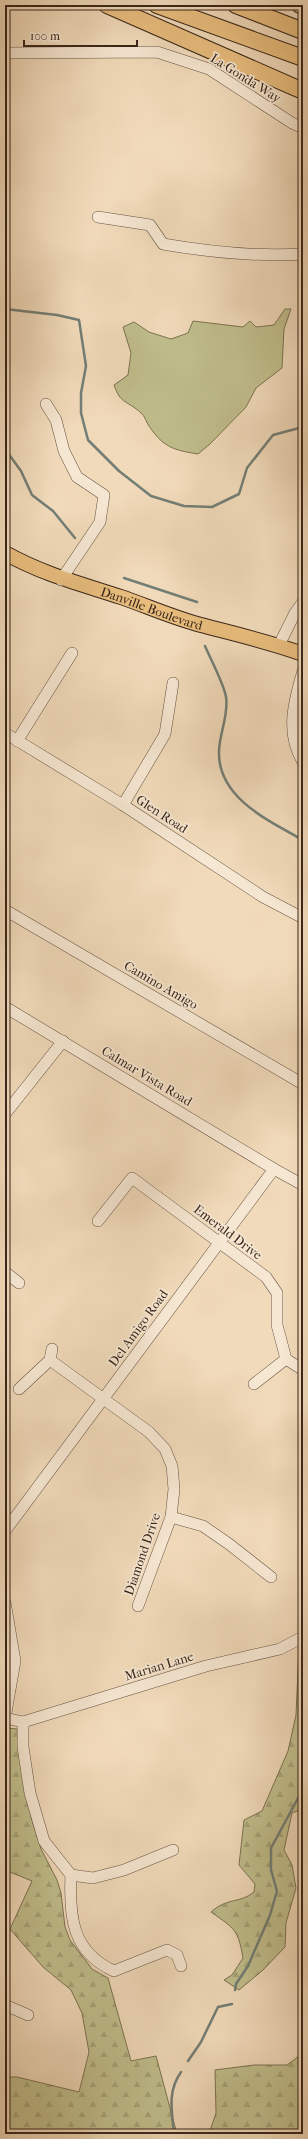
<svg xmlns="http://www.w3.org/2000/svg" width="308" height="2139" viewBox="0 0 308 2139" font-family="'IM FELL French Canon',serif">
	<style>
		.grass { fill: #c0be8c; stroke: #7c7253 }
		.forest { fill: url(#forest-firs); stroke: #7c7253 }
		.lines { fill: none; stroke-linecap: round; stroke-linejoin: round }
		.stream { stroke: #737e76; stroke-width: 2.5 }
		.minor-casing { stroke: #665242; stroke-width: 12 }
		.major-casing { stroke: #38251a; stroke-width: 16 }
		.highway-casing { stroke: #38251a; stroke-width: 18 }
		.minor { stroke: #f6e7d2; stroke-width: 11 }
		.major { stroke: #e8bd7d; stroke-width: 14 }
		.highway { stroke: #e8bd7d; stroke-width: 16 }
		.labels { text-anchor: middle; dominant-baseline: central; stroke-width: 3.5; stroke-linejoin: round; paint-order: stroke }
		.street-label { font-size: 13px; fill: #38251a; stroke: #f6e7d2 }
	</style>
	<defs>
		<pattern id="forest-firs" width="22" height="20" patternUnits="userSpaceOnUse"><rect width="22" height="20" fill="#c0be8c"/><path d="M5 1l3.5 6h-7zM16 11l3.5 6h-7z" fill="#a6a378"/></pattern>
	</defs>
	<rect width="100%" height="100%" fill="#f1daba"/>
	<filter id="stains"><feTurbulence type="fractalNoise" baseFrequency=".005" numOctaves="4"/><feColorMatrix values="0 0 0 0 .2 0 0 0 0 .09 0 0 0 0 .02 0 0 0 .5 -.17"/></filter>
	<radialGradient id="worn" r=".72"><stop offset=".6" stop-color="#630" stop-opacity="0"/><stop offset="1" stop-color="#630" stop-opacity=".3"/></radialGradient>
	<path class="grass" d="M285,309H291L284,329L282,368L256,388L246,407L210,444L198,454C173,450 163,447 149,426C146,422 145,416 141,413C127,400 121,405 114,385L128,375L131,353L123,327L134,322L149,332L171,339L188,333L193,321L243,327L250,321L256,327L274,325Z"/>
	<g class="forest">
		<path d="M303,1645V1809L292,1813L284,1850L292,1865L296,1888L286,1923L285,1947L263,1970L239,1990L224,1980L232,1975L243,1958C238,1929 235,1929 211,1912C228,1897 239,1904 254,1892L255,1884L239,1865L244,1820L262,1811L288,1751L296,1715L299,1646Z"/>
		<path d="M7,1728L17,1729L31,1817L41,1849L57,1880L61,1893L65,1927L70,1940L92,1969L108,1978L131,2061L156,2056L177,2134H5V2077H17L79,2092L89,2052L82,2013L71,1990L43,1967L10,1929L32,1881L5,1870V1749Z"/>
		<path d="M303,2053V2134H209L216,2113L215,2070L254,2065H287Z"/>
	</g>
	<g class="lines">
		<g class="stream">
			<path d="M5,309L57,315L79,320L86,366L81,393V413L88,440L119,471L151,496L184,506L212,507L239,494L247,468L273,435L303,427"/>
			<path d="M5,449L21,471L32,495L53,511L75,538"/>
			<path d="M124,578L197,602"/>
			<path d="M205,646C211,660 224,684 226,697C229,715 219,734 219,752C218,798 269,821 303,840"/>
			<path d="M235,1990L236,1984L248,1966L270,1915L277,1891L271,1870V1848L303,1789"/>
			<path d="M188,2061L201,2042L218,2007L232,2004"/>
			<path d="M174,2134C172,2111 167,2092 181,2072"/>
		</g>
		<defs>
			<g id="minor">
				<path d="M5,53L157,52L209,69L292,123L303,128"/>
				<path d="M98,217L150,225L163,244C209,252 256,257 303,254"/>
				<path d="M46,404L56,420L64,451L77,477L104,495L100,522L61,580"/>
				<path d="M279,645L295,613L303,602"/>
				<path d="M303,671C294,701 285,733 303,762"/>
				<path d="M5,733L123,805L263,897L303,918"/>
				<path d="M17,741L72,653"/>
				<path d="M123,805L165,734L173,683"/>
				<path d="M5,910L303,1084"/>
				<path d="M5,1007L274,1169"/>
				<path d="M5,1114L63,1041"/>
				<path d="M98,1221L132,1178L266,1277L277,1293V1325L286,1359L303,1370"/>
				<path d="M5,1272L19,1283"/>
				<path d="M50,1360L149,1432L165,1449L172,1466L174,1489L171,1517L138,1606"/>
				<path d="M254,1384L286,1359"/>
				<path d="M19,1389L50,1360L52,1349"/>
				<path d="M171,1517L203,1526L229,1544L271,1577"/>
				<path d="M5,1531L274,1169L303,1185"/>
				<path d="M5,1602L15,1661L5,1718L23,1722V1747L30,1793L44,1841L71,1875C69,1917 72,1952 114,1971L167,1950L177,1955L181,1966"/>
				<path d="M23,1722L206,1666L280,1649L303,1637"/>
				<path d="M71,1875L93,1878L124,1870L173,1850"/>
				<path d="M5,2005L28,2015"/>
			</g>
			<g id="major">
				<path id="s1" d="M5,553C45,575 78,583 121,597C147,606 174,618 201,625C235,634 270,642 303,654"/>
			</g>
			<g id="highway">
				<path d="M107,5L303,91"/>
				<path d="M157,5L303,58"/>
				<path d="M236,5L303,31"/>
				<path d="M300,5L303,6"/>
			</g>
		</defs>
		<use href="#minor" class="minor-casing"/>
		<use href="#major" class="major-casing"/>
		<use href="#highway" class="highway-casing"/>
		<use href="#minor" class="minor"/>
		<use href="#major" class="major"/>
		<use href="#highway" class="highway"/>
	</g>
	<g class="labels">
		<g class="street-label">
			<text transform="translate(246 78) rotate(32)">La Gonda Way</text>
			<text stroke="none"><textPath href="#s1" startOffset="157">Danville Boulevard</textPath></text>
			<text transform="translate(162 814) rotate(33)">Glen Road</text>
			<text transform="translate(161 985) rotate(30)">Camino Amigo</text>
			<text transform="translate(147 1076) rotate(31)">Calmar Vista Road</text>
			<text transform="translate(228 1232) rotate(37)">Emerald Drive</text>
			<text transform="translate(138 1328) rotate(-54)">Del Amigo Road</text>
			<text transform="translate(142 1554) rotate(-71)">Diamond Drive</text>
			<text transform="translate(159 1666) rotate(-17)">Marian Lane</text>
		</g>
	</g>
	<rect width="308" height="2139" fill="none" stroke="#f1daba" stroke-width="20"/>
	<rect x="6" y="6" width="296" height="2127" fill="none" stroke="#38251a" stroke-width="2"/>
	<rect x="10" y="10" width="288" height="2119" fill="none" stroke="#38251a"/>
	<path d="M24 40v6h113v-6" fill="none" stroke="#38251a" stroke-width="2"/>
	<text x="30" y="40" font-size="12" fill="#38251a" stroke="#f6e7d2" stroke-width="3" paint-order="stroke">100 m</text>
	<rect width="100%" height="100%" filter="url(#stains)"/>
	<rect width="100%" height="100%" fill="url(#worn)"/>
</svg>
